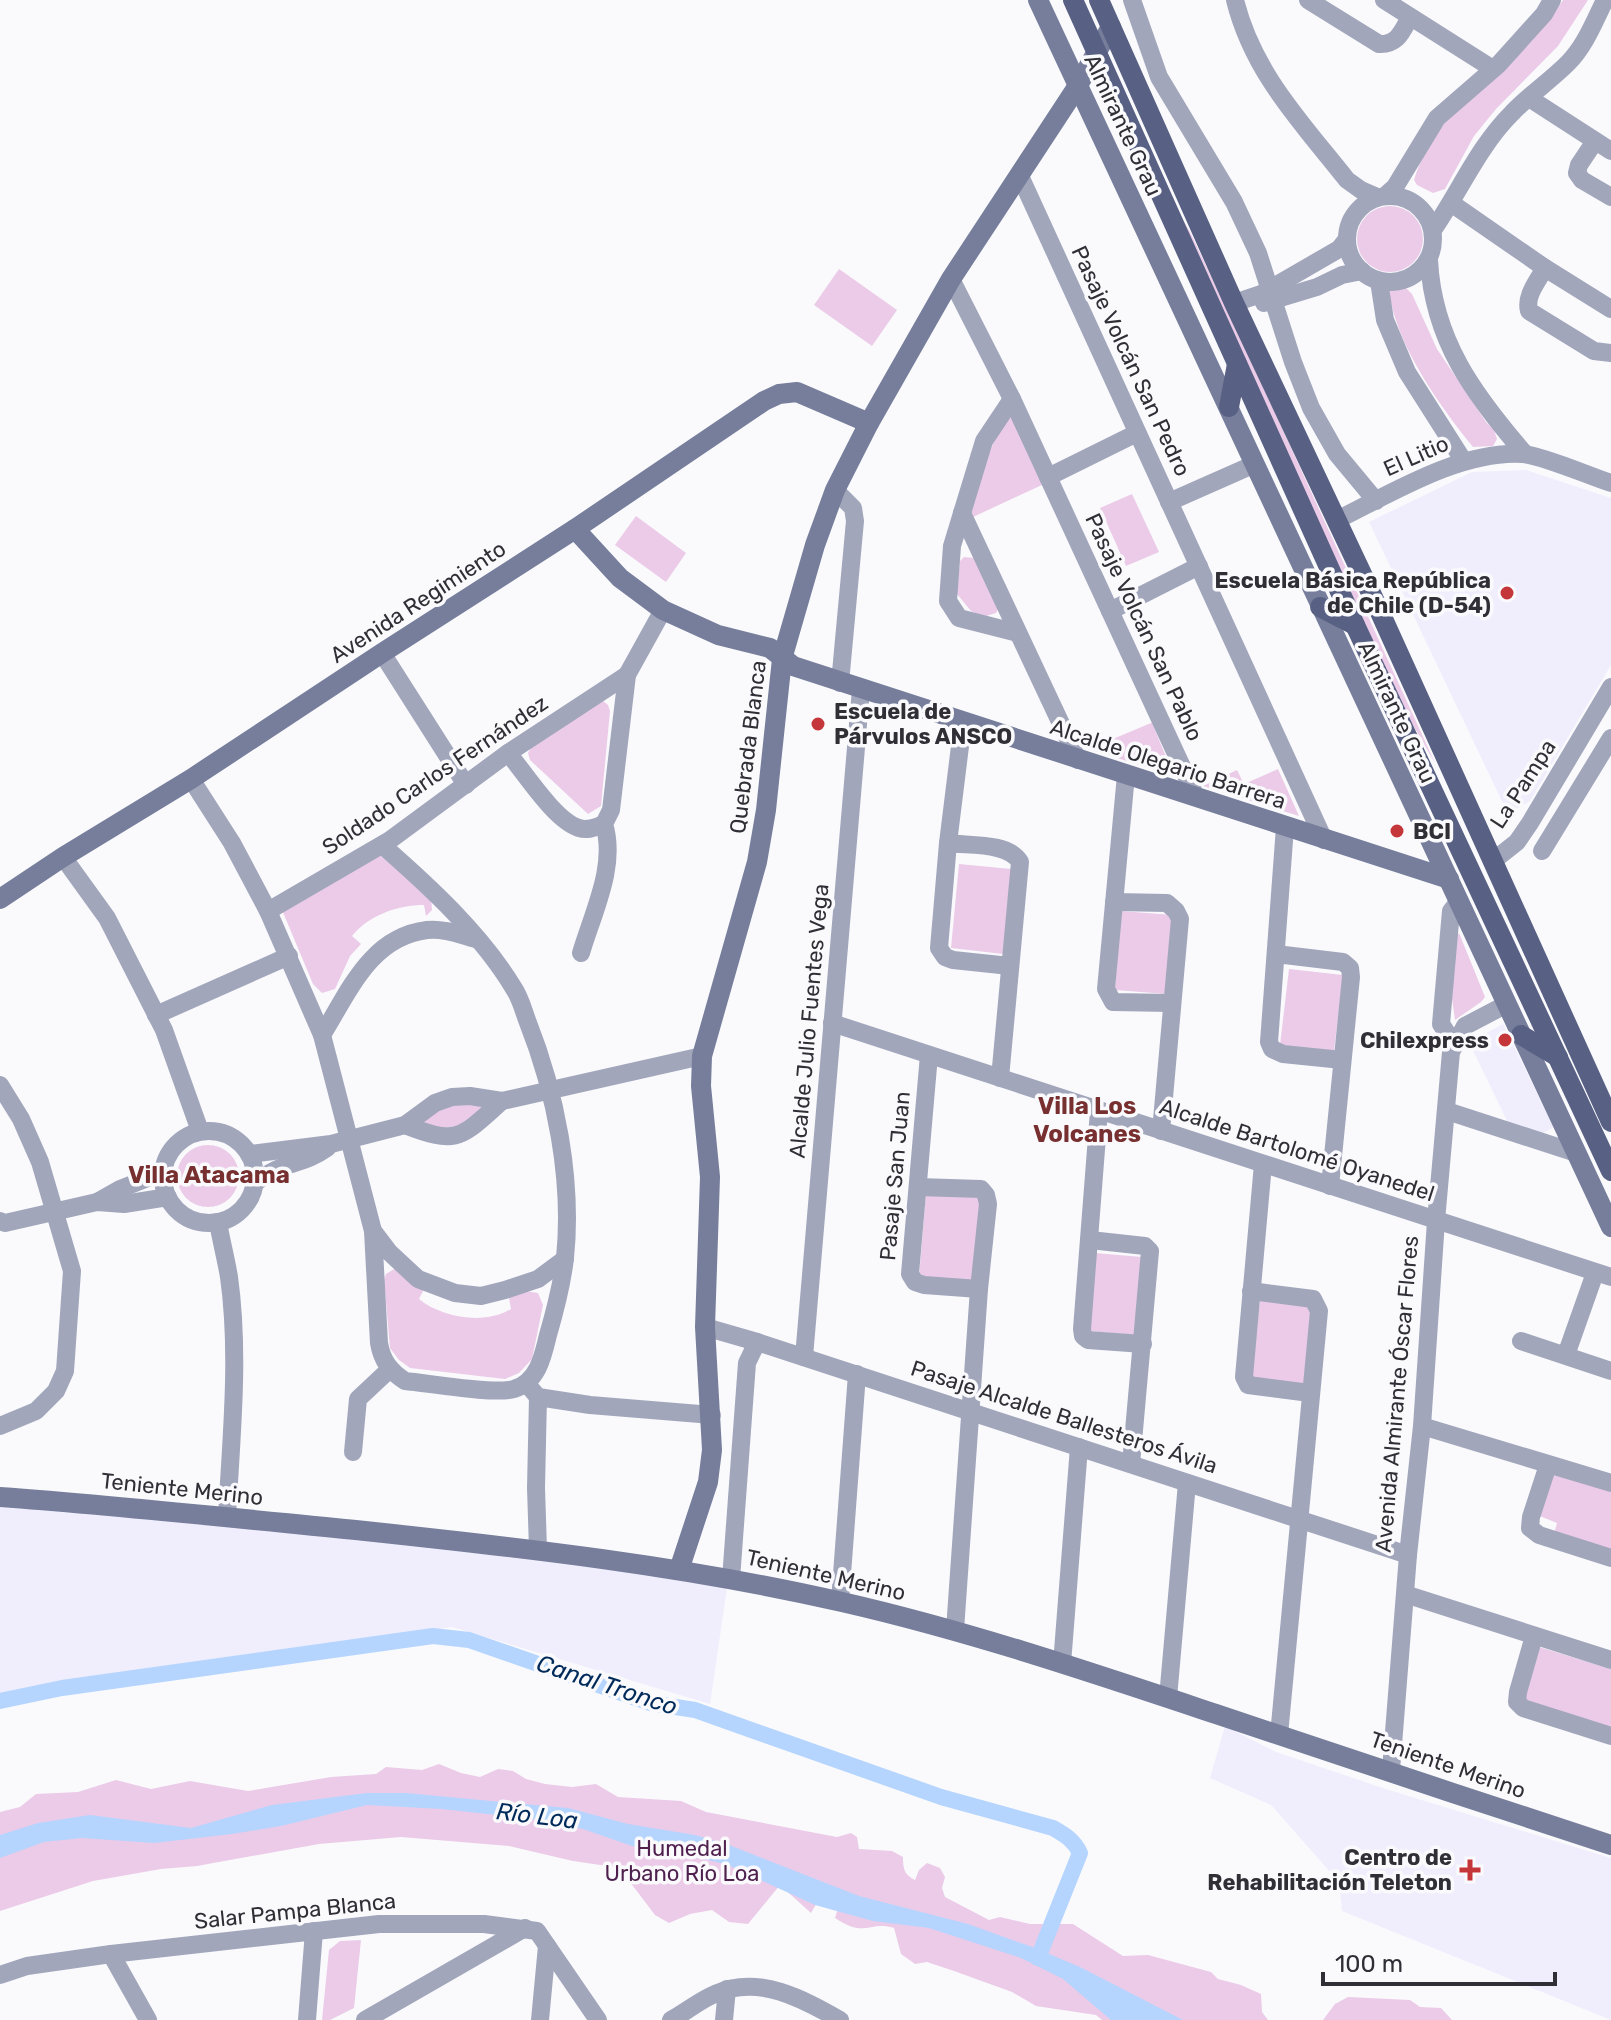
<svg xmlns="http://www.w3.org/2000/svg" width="1611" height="2020" viewBox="0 0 1611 2020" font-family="Rubik,sans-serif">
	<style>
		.built { fill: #f0eefd }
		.green { fill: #ebcbe8 }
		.water { fill: #b5d5ff }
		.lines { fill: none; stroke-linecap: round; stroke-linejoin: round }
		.canal { stroke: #b5d5ff; stroke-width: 16 }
		.street { stroke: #a1a6bb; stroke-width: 18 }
		.secondary { stroke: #767e9b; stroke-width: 20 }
		.primary { stroke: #586184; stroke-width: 20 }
		.poi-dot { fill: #c5363a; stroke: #fafafd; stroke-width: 3 }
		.labels { text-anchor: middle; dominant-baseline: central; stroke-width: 7; stroke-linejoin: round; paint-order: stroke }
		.street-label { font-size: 22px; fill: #302f36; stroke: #fafafd }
		.poi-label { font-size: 22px; font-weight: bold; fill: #302f36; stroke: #fafafd; text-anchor: end }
		.park-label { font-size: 22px; fill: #4f1f4e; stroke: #fafafd }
		.neighbourhood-label { font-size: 24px; font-weight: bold; fill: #77302f; stroke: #fafafd }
		.water-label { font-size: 24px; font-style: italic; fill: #002a59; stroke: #fafafd }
	</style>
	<rect width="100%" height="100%" fill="#fafafd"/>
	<g class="built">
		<path d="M1526,470L1611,498V665L1530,801L1508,814L1369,522L1472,472Z"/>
		<path d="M1503,1024L1554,1127L1539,1135L1509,1125L1469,1042Z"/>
		<path d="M0,1503L537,1554L727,1588L710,1704L452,1627L0,1693Z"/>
		<path d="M1225,1726L1276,1752L1389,1790L1611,1858V2020L1342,1911L1339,1882L1271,1805L1210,1778Z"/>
	</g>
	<g class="green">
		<path d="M1563,0H1588L1558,46L1496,109L1474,136L1445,189L1433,193L1417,185L1414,180C1433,115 1506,61 1553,15Z"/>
		<path d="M1158,178L1190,232L1250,358L1435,763L1399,701Z"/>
		<circle cx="1390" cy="239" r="33"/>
		<path d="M839,269L897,310L872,346L814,305Z"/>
		<path d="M1392,286L1405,287L1412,294L1437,349L1486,422L1494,430L1497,439L1493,446L1473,447C1439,405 1396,345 1389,291Z"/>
		<path d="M1012,413L1044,484L973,517L971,512C980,476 988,444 1012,413Z"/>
		<path d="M1132,494L1159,552L1126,566L1100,508Z"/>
		<path d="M636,516L686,553L666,582L615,545Z"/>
		<path d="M964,557L974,558L999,607L996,613L983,617L971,611L957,594L960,561Z"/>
		<path d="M603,701L608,705L610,711L601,806L588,814L530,760L528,753L532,746Z"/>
		<path d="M1152,723L1174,776L1089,749L1151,723Z"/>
		<path d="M1278,769L1299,816L1203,786L1237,770L1244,784Z"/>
		<path d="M377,853L431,897L432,910L426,916L424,905C398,905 369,915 352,936L361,944L350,956L335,989L322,993L313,984L282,910Z"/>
		<path d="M959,864L1011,869L1003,954L951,948Z"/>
		<path d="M1120,911L1173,915L1167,994L1115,990Z"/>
		<path d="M1459,933L1485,997L1481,1002L1455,1020L1452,998L1455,939Z"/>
		<path d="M1289,969L1343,975L1334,1051L1280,1045Z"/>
		<path d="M471,1100L489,1106C468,1128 447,1131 418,1124L438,1107Z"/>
		<circle cx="208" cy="1176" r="31"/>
		<path d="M926,1193L982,1198L976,1283L919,1278Z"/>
		<path d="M1095,1253L1142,1257L1136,1335L1088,1331Z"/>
		<path d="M396,1268L424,1289L419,1299C442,1318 485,1325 511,1309L509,1298L525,1291L538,1293L543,1305L532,1359L519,1373L505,1379L410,1368L399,1360L390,1348L384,1280L386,1274Z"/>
		<path d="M1260,1300L1315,1307L1307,1385L1251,1379Z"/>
		<path d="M1546,1471L1611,1491V1552L1554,1534L1557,1523L1532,1513Z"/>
		<path d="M1539,1647L1611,1669V1728L1523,1701Z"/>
		<path d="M439,1764L461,1773L480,1777L498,1769L513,1771L526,1779L545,1784L572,1787L596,1784L618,1797L681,1801L706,1812L837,1837L851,1833L857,1837L859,1849L892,1851L903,1857C903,1868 904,1875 915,1880L919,1870L927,1863L940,1868L945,1877L942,1888L945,1897L989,1920L1000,1917L1030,1924H1073L1123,1956L1148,1955L1211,1972L1218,1979L1241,1985L1261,1994L1262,2012L1268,2020H1102L1096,2015L1036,2006L1012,1992L954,1971L927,1962L915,1964L901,1954L894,1928C869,1920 866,1939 835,1918L838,1908L818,1901L811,1913L780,1885L748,1924L729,1922L712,1910L690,1914L669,1923L655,1915L633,1886L614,1867L573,1861L509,1846L401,1837L319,1844L197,1866L161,1869L93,1881L0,1911V1812L20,1807L36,1794L78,1792L116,1780L151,1789L190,1781L248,1791L331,1777L376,1774L386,1767L422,1770Z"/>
		<path d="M361,1940L354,2008L330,2020H322L329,1950L340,1941Z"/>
		<path d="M1348,1997L1410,2000L1420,2007L1441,2008L1452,2020H1323L1335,2004Z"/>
	</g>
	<path class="water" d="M367,1793H406L568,1808L628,1824L695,1835L729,1845L859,1896L968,1924L1035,1948L1080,1967L1183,2020H1111L1063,1979L1021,1958L929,1928L873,1921L815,1905L728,1865L685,1854L632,1846L583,1829L541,1820L442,1809L367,1805L281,1826L232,1834L154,1843L82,1838L44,1842L0,1858V1835L38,1823L90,1815L191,1828L272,1805Z"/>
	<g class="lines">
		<path class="canal" d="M0,1701L62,1688L433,1636L469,1640L650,1703L695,1710L941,1797L1053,1828C1065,1835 1074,1840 1080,1853L1038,1958"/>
		<g class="street">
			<path d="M1132,0L1159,77L1234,202L1258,253L1293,362L1311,408L1337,454L1376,501"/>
			<path d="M1235,0C1253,73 1302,123 1347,180L1361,190L1377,197"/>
			<path d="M1308,0L1379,44C1398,45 1402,31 1410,17"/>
			<path d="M1384,0L1493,69"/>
			<path d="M1529,98L1611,151"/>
			<path d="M1595,141L1579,165L1577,173L1582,180L1611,197"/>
			<path d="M1020,176L1324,840"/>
			<circle cx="1390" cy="239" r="43"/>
			<path d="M1385,196L1395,187L1437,118L1498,65L1544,14L1552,0"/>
			<path d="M1451,203L1545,268L1611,309"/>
			<path d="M1433,230C1460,191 1478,147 1512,113C1529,95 1550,81 1568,63C1585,46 1594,22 1605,0"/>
			<path d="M1429,260C1433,340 1474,395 1525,454"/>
			<path d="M1545,268C1537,282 1525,296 1529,311L1594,351L1611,353"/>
			<path d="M951,279L1012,399L1196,797"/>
			<path d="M1379,281L1385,320L1407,372L1463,460"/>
			<path d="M1234,303L1261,294L1339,249L1347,239"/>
			<path d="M1264,303L1317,287L1342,275L1362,271"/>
			<path d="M1012,399L984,441L952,546L948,601L959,618L1018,633"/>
			<path d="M1048,477L1137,433"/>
			<path d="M835,490L853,508L855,521L840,683"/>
			<path d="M1169,502L1255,464"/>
			<path d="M962,513L1078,760"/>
			<path d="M1337,520C1392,493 1461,450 1523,454C1544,456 1589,476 1611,483"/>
			<path d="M1110,611L1199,566"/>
			<path d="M382,653L466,785"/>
			<path d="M963,722L948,843L939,948L945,957L953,960L1010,966"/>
			<path d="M508,753C525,773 555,821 579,828C588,831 596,827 604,824"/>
			<path d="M1126,775L1106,989L1113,1002L1171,1003"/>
			<path d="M191,779L232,843L268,911L322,1035L373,1231L379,1343C382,1361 390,1371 405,1381C428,1383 496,1395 514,1389C538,1382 543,1356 548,1335C555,1311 562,1284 565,1258C573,1180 556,1093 527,1020C523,1009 520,997 513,987C481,934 429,886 382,845"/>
			<path d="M1285,827L1269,1042L1272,1049L1283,1054L1342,1060"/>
			<path d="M948,843C969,846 1008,842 1020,862L1000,1078"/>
			<path d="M1542,851L1611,738"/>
			<path d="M63,857L107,918L164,1030L200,1131"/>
			<path d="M1493,861L1517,842L1530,823L1611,687"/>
			<path d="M1114,902L1167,903L1176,911L1180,919L1161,1131"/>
			<path d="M268,911L390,840L508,753L627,675"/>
			<path d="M581,953C593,912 617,866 604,824L611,810L627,675L663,610"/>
			<path d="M1276,954L1343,962L1350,968L1351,977L1330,1186"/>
			<path d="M156,1015L289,956"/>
			<path d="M832,1023L1611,1277"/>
			<path d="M322,1035C349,992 370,937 427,930C443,928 461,935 476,939"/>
			<path d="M1454,1044L1441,1024L1451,911L1459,901"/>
			<path d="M929,1055L910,1274L915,1282L924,1285L979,1289"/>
			<path d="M0,1085L21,1119L40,1162L72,1271L65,1371L56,1391L36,1411L0,1426"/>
			<path d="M1099,1111L1082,1329L1083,1336L1088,1340L1143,1344"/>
			<path d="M1447,1111L1576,1153"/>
			<path d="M405,1125C459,1146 461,1137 502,1101"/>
			<circle cx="209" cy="1177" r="46"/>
			<path d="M250,1154L331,1144L405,1125L435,1103L452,1097L470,1096L502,1101L702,1056"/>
			<path d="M1263,1164L1244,1377L1248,1385L1310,1393"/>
			<path d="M255,1183C281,1161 302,1166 327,1148"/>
			<path d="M918,1187L981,1189L986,1195L988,1204L979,1289L955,1630"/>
			<path d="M97,1202L120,1189L163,1172"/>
			<path d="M0,1221L5,1223L97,1202L124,1204L168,1197"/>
			<path d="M218,1222C221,1240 226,1259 229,1277C240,1356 231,1438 227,1517"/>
			<path d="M373,1231L389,1252L418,1279L455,1293L481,1296L505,1290L538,1279L565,1259"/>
			<path d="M1090,1240L1145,1246L1150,1251L1131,1464"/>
			<path d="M1251,1291L1313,1299L1319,1311L1279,1735"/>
			<path d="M705,1327L757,1342L1408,1555"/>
			<path d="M1521,1341L1611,1371"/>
			<path d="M1566,1355L1595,1273"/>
			<path d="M804,1357L861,689"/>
			<path d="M526,1383L538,1397L590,1405L712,1415"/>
			<path d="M1422,1426L1611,1483"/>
			<path d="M353,1452L358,1399L390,1369"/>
			<path d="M1548,1465L1531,1517L1530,1528L1539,1535L1611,1558"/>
			<path d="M538,1549L536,1488L538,1397"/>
			<path d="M731,1579L747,1363L757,1342"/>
			<path d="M1405,1594L1611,1660"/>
			<path d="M840,1601L857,1374"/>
			<path d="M1534,1636L1518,1692L1517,1702L1523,1708L1611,1736"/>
			<path d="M1062,1664L1079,1447"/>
			<path d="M1168,1698L1187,1483"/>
			<path d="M1391,1770L1408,1555L1422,1426L1436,1221L1451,1052L1465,1026L1507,1004"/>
			<path d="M111,1954L148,2020"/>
			<path d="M0,1975L27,1966L111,1954L379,1924H484L537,1931L598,2020"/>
			<path d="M307,2020L314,1931"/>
			<path d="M365,2020L525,1928"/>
			<path d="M540,2020L547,1946"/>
			<path d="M671,2020C686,2012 700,2000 715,1994C758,1974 803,1999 840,2020"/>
			<path d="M724,2020L727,1989"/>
		</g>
		<g class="secondary">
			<path d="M1038,0L1611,1227"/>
			<path d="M575,529L620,578L663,610L718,635L770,648L793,666L1449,879"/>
			<path d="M0,899L63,857L191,779L382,653L575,529L764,401L779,394L797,392L869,423"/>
			<path d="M0,1497C122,1506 243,1519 365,1531C525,1548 685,1566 842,1602C969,1631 1093,1673 1216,1714C1348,1758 1479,1802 1611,1845"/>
			<path d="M679,1570L708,1482L712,1450L705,1327L710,1177L701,1086L702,1056L757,862L766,810L782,659L815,545L835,490L869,423L951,279L1077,87L1111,27"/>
		</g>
		<g class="primary">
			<path d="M1073,0L1355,625L1611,1171"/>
			<path d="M1099,0L1234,303L1379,610L1611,1122"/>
			<path d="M1229,407L1237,364"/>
			<path d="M1320,607L1355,625"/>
			<path d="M1521,1035L1558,1057"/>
		</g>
	</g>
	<g class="poi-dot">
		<circle cx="1507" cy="593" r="8"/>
		<circle cx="818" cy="724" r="8"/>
		<circle cx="1397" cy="831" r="8"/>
		<circle cx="1505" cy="1040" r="8"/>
		<path d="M1466 1858h8v8h8v8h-8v8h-8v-8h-8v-8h8z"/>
	</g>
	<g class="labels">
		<g class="street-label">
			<text transform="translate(1123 125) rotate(65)">Almirante Grau</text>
			<text transform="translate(1131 361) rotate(65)">Pasaje Volcán San Pedro</text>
			<text transform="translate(1416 456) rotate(-24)">El Litio</text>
			<text transform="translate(418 602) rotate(-33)">Avenida Regimiento</text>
			<text transform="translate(1144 627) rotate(65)">Pasaje Volcán San Pablo</text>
			<text transform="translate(1397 712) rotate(65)">Almirante Grau</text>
			<text transform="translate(748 747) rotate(-83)">Quebrada Blanca</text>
			<text transform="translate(1168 764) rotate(18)">Alcalde Olegario Barrera</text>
			<text transform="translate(435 775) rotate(-34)">Soldado Carlos Fernández</text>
			<text transform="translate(1523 784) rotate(-57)">La Pampa</text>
			<text transform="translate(809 1021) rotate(-85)">Alcalde Julio Fuentes Vega</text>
			<text transform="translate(1297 1150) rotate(18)">Alcalde Bartolomé Oyanedel</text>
			<text transform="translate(895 1176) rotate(-85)">Pasaje San Juan</text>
			<text transform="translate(1397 1394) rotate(-85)">Avenida Almirante Óscar Flores</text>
			<text transform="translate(1064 1417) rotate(18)">Pasaje Alcalde Ballesteros Ávila</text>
			<text transform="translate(182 1489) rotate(6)">Teniente Merino</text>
			<text transform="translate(826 1575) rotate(13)">Teniente Merino</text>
			<text transform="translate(1448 1765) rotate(19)">Teniente Merino</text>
			<text transform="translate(295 1911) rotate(-6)">Salar Pampa Blanca</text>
		</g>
		<g class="poi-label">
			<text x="1491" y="580">Escuela Básica República<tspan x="1491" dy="25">de Chile (D-54)</tspan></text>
			<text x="834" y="711" text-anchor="start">Escuela de<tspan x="834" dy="25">Párvulos ANSCO</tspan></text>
			<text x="1413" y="831" text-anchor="start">BCI</text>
			<text x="1489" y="1040">Chilexpress</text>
			<text x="1452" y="1857">Centro de<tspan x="1452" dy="25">Rehabilitación Teleton</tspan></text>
		</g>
		<g class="park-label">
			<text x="682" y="1848">Humedal<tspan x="682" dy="25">Urbano Río Loa</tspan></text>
		</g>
		<g class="neighbourhood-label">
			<text x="1087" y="1106">Villa Los<tspan x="1087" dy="28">Volcanes</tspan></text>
			<text x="209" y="1175">Villa Atacama</text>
		</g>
		<g class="water-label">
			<text transform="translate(607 1685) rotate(18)">Canal Tronco</text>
			<text transform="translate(537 1816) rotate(7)">Río Loa</text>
		</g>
	</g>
	<path d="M1323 1972v12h232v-12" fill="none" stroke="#302f36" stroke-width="4"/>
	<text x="1335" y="1972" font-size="24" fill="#302f36" stroke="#fafafd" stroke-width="6" paint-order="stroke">100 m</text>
</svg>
